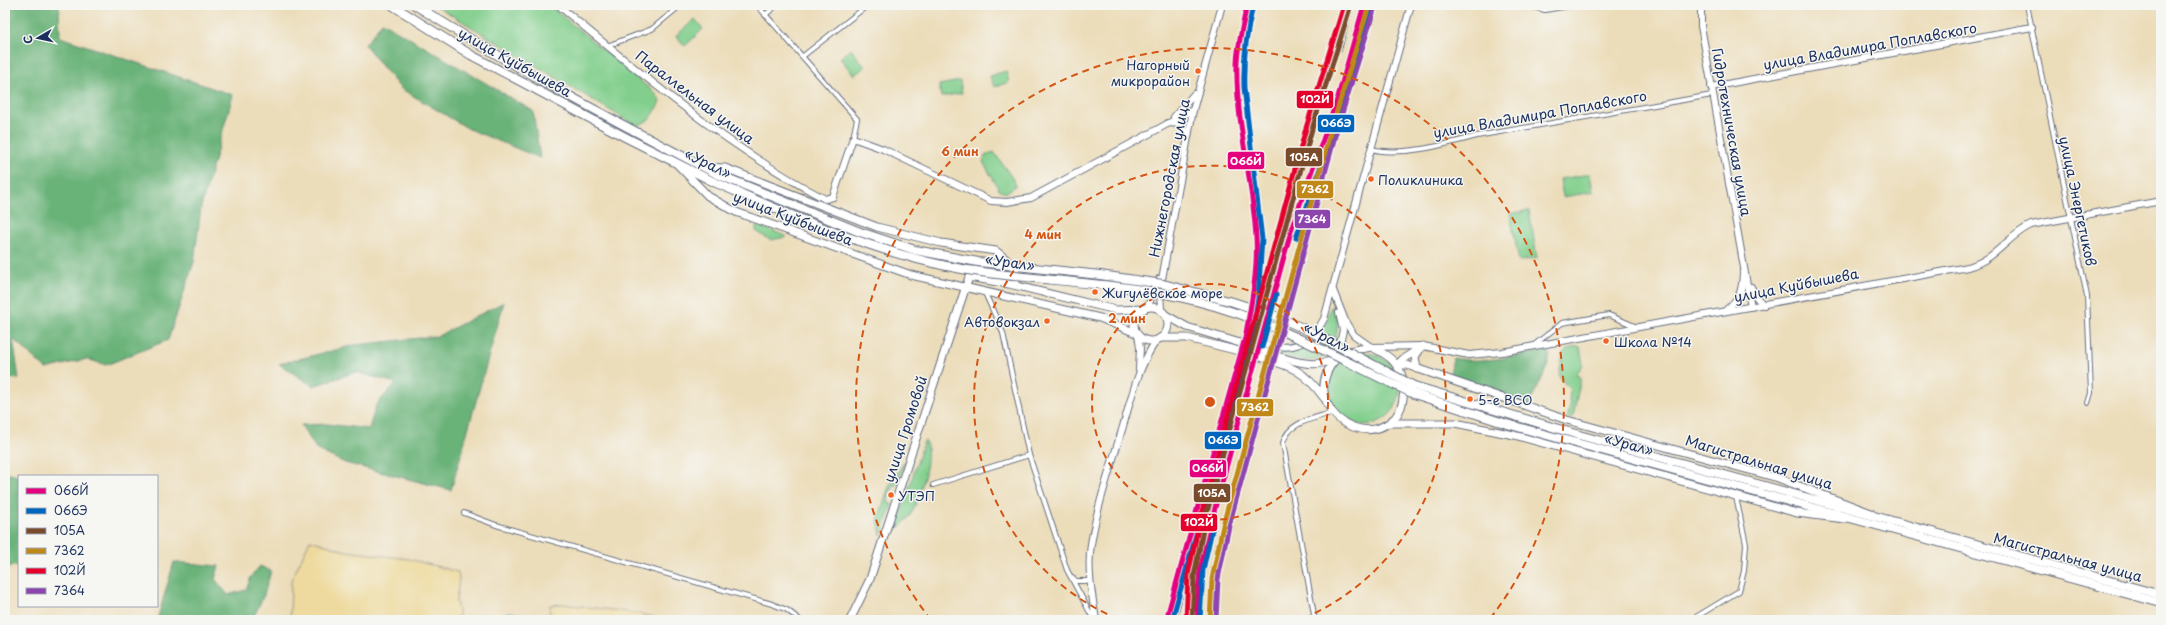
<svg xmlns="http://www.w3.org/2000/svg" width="2166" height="625" viewBox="0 0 2166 625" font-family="'Playpen Sans',sans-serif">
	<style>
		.green { fill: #82cf8d; stroke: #4e7f76 }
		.forest { fill: #69b278; stroke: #42706b }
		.sand { fill: #eeda9e; stroke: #84847e }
		.water { fill: #60c4de; stroke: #3e7a9e }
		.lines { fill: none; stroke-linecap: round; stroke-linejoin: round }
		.secondary-tunnel { stroke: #c2baa8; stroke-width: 6; stroke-dasharray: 6 3; stroke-linecap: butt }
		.primary-tunnel { stroke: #c2baa8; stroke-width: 7; stroke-dasharray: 7 3.5; stroke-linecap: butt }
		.street-casing { stroke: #646c7e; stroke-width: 6 }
		.secondary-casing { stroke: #646c7e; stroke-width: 8 }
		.primary-casing { stroke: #646c7e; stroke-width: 9 }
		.highway-casing { stroke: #646c7e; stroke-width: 10 }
		.street { stroke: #fff; stroke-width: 4 }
		.secondary { stroke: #fff; stroke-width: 6 }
		.primary { stroke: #fff; stroke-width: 7 }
		.highway { stroke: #fff; stroke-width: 8 }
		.rail-casing { stroke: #1b2f5e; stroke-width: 3 }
		.rail { stroke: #f6f6f2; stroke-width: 1.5; stroke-dasharray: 4.5; stroke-linecap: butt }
		.highway-bridge-casing { stroke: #646c7e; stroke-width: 10; stroke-linecap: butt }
		.highway-bridge { stroke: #fff; stroke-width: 8 }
		.rail-1-casing { stroke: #f6f6f2; stroke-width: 8 }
		.rail-2-casing { stroke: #f6f6f2; stroke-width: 8 }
		.rail-3-casing { stroke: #f6f6f2; stroke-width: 8 }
		.rail-4-casing { stroke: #f6f6f2; stroke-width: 8 }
		.rail-5-casing { stroke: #f6f6f2; stroke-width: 8 }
		.rail-6-casing { stroke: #f6f6f2; stroke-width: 8 }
		.rail-1 { stroke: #e5007d; stroke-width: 5 }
		.rail-2 { stroke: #0065bd; stroke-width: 5 }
		.rail-3 { stroke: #7a4b2a; stroke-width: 5 }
		.rail-4 { stroke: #c08818; stroke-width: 5 }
		.rail-5 { stroke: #e4002b; stroke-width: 5 }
		.rail-6 { stroke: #8e44ad; stroke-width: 5 }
		.ring { fill: none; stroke: #d45514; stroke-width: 2; stroke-dasharray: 7 5 }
		.bus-dot { fill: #f26522; stroke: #f6f6f2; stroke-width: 1.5 }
		.labels { text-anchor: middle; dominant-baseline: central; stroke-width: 3; stroke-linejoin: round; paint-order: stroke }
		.bus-label { font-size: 13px; fill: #1b2f5e; stroke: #f6f6f2; text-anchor: start }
		.street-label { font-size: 14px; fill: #1b2f5e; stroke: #f6f6f2 }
		.centre { fill: #d45514; stroke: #f6f6f2; stroke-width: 2 }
		.ring-label { font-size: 12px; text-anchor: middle; font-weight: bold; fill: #d45514; stroke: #f6f6f2; stroke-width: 3; stroke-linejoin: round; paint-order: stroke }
		.line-badge { stroke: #f6f6f2; stroke-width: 1.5 }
		.badge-label { font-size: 11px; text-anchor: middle; font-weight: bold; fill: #fff }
	</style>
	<rect width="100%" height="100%" fill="#f6f6f2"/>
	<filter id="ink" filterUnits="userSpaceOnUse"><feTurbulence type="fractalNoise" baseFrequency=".025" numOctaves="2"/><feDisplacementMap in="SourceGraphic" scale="8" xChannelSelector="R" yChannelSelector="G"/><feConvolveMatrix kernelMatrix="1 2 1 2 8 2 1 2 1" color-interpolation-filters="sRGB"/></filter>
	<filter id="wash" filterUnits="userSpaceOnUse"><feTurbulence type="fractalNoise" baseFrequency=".012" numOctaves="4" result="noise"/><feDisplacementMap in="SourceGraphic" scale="16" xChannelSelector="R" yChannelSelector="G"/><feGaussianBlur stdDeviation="0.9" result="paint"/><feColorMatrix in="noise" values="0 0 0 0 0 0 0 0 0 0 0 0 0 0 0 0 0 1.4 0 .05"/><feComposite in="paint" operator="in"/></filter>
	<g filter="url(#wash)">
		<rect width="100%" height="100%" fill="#ecddba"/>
		<g class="green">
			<path d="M435,5H549L655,93L660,101C654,115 651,121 636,126Z"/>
			<path d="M695,19L703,29L685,46L676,36Z"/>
			<path d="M851,49L865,67L854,75L840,58Z"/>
			<path d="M1006,71L1009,82L994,87L990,76Z"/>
			<path d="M960,81L962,93L941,97L939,85Z"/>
			<path d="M994,152L1015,182V186L1006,193L1000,191L983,162L985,156Z"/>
			<path d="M1590,174L1593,192L1563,197L1560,179Z"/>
			<path d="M1529,210L1537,258L1519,261L1510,214Z"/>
			<path d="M756,225L786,236V237L770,240L756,231Z"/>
			<path d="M1331,306C1343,316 1337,354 1320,359C1307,364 1290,357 1278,353L1277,352C1315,347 1320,343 1331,306Z"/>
			<path d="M1576,346L1580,347L1583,365L1576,374L1581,377L1573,417L1567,418L1571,402L1569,401L1570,390L1559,376L1563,353L1566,350Z"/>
			<circle cx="1364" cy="389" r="36"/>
			<path d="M924,441L926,442C931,461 921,492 913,510C910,518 901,525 895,532L892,531L894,527H896Z"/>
			<path d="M905,461L898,484L894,485L892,490H890L888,502L892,504L881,535L878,520L889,486Z"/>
		</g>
		<g class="forest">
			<path d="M5,5H59L60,37L233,95L201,207L194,262L168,340L106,365L87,359L46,369L13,339L19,379L5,378Z"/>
			<path d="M382,22L533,111L540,158L469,129L400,88L365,45Z"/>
			<path d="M504,302L451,490L345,463L317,450L301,425L327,424L369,429L376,405L396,383L356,372L313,386L279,364L355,345L438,336Z"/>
			<path d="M1546,350L1550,353C1548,373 1536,387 1529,405L1449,379L1453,358C1485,364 1515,356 1546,350Z"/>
			<path d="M5,473L19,476V565L5,567Z"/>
			<path d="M174,562L219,566L215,579L228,595L246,590L251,577L260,566L271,571L264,595L252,620H157Z"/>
		</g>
		<g class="sand">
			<path d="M310,540L346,551L409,559L458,572L459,580L456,600L459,616L454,620H290L291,581Z"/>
			<path d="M563,604L636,613L663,620H549L550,605Z"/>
		</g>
		<path class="water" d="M510,612L533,617L536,620H490Z"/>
	</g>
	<g filter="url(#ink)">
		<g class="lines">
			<path class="secondary-tunnel" d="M1242,342L1265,345"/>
			<g class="primary-tunnel">
				<path d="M1240,343L1265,352"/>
				<path d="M1239,351L1260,357"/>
			</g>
			<defs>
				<g id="street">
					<path d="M757,5L857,119L853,138"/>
					<path d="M1526,5L1545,10L1574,5"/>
					<path d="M2027,5L2087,296L2091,393L2088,403"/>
					<path d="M765,15L777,5"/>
					<path d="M607,46L652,29L681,5"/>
					<path d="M803,56L868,5"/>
					<path d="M1371,149C1402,157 1447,144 1477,136L1712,95"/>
					<path d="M985,293L1003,333L1029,455L1067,570L1094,620"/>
					<path d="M1534,345L1562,323L1609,315L1637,327"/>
					<path d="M933,485L1029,455"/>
					<path d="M464,513L496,525L772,604L787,610L800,620"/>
					<path d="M1072,577L1076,581H1090"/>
					<path d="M1315,620L1283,443C1288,422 1313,419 1331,413"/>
					<path d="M1691,620L1739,591L1744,571L1746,544L1736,497"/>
				</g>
				<g id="secondary">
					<path d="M558,5C642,75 727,147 825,199L833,197L853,138L883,149L991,201L1007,202L1031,198L1193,110"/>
					<path d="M1701,5V26L1751,307"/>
					<path d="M1711,87L2032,27"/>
					<path d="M1174,117L1194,94"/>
					<path d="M1168,123C1179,123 1183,125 1187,136"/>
					<path d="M1751,287L1757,298L1764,305"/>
					<path d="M1333,290L1346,323L1354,335L1371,347L1423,346L1469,355L1502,352L1968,267C1998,258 2006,237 2031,225L2161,201"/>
					<path d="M1147,308L1159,279"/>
					<path d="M1161,311L1160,290L1193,110L1222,5"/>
					<path d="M1725,311C1740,298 1742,293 1743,273"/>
					<path d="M1138,335L1140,348L1139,369"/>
					<path d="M1265,345C1293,350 1310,346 1324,319L1411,5"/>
					<path d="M1337,358L1343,330L1339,313"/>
					<path d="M1096,620C1092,595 1087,569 1091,544C1097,507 1110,469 1121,433C1131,401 1137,367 1157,340"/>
				</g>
				<g id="primary">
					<path d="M678,165L708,196L736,212L911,275L1100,318L1136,333"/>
					<path d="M704,167L725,168L877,227L941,243L996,251L1007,260L1016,280"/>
					<circle cx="1151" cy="324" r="17"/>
					<path d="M1164,314L1187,327L1240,343"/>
					<path d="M1160,338H1187L1239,351"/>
					<path d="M1371,347C1380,351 1388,355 1394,362C1408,377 1407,410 1390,422C1367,439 1337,425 1327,403C1318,384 1329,359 1347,352C1354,349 1364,349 1371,347Z"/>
					<path d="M1265,352C1288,359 1312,370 1335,359"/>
					<path d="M1260,357C1291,366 1304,370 1324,398"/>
					<path d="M1397,365H1407L1567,420L1778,478L1871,513"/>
					<path d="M1397,365L1403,359L1423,346"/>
					<path d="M1417,369L1415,357L1420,349"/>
					<path d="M1389,423H1455L1514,435L1797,513L1845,519"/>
					<path d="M850,620L870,579L969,277L1009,284L1116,310L1144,309"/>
				</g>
				<g id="highway">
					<path d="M392,5L471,55L627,138L714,182"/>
					<path d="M415,5C513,67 614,121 717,174"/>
					<path d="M1414,386L1579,435L2161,595"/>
					<path d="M1414,394L1507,424L2161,603"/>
				</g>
			</defs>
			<use href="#street" class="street-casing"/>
			<use href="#secondary" class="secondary-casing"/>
			<use href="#primary" class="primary-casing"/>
			<use href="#highway" class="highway-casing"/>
			<use href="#street" class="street"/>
			<use href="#secondary" class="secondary"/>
			<use href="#primary" class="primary"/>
			<use href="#highway" class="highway"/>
			<defs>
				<g id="rail">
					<path d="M1340,51L1353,5"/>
					<path d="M1246,368L1345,5"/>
					<path d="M1175,620L1231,420"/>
					<path d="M1187,620L1189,584"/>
				</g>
			</defs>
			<use href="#rail" class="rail-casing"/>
			<use href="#rail" class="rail"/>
			<defs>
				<g id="highway-bridge">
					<path d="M717,174L860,232L915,250L978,262L1100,275L1163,284L1233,302L1276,316L1311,332L1414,386"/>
					<path d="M714,182C793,216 877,254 962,269C1039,282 1120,281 1196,301C1276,321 1340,360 1414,394"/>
				</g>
			</defs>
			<use href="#highway-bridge" class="highway-bridge-casing"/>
			<use href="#highway-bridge" class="highway-bridge"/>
			<defs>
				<g id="rail-1">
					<path d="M1166,620L1245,338C1251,306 1258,271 1256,238C1253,179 1235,121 1237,62C1238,43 1243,24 1247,5"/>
					<path d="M1198,620L1197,603L1200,570L1215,508L1293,224L1338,97L1364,5"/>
				</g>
				<g id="rail-2">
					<path d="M1296,238L1344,99L1370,7"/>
					<path d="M1262,347L1276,295"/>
					<path d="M1172,620L1251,340L1258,299L1262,239L1244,88C1243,59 1246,34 1253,6"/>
					<path d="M1200,620L1203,570L1214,521"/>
				</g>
				<path id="rail-3" d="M1192,620L1194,576L1205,520L1312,129L1351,5"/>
				<path id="rail-4" d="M1210,620L1212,579L1223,525L1330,134L1368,9"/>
				<path id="rail-5" d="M1186,620L1188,575L1200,519L1306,128L1344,5"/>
				<path id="rail-6" d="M1216,620L1218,579L1229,526L1335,136L1374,10"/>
			</defs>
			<use href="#rail-1" class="rail-1-casing"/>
			<use href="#rail-2" class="rail-2-casing"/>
			<use href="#rail-3" class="rail-3-casing"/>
			<use href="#rail-4" class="rail-4-casing"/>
			<use href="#rail-5" class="rail-5-casing"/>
			<use href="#rail-6" class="rail-6-casing"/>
			<use href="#rail-1" class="rail-1"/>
			<use href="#rail-2" class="rail-2"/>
			<use href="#rail-3" class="rail-3"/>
			<use href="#rail-4" class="rail-4"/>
			<use href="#rail-5" class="rail-5"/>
			<use href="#rail-6" class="rail-6"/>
		</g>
	</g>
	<g class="ring">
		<circle cx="1210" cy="402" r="118"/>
		<path d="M1118 619A236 236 0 1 1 1302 619"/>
		<path d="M931 620A354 354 0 1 1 1489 620"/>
	</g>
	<g class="bus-dot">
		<circle cx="1198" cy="71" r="3.5"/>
		<circle cx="1371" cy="179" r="3.5"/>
		<circle cx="1095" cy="292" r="3.5"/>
		<circle cx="1047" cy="321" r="3.5"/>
		<circle cx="1606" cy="341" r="3.5"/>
		<circle cx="1470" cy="399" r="3.5"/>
		<circle cx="891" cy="495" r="3.5"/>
	</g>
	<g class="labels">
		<g class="bus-label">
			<text x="1190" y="64" text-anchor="end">Нагорный<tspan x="1190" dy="16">микрорайон</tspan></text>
			<text x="1378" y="179">Поликлиника</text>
			<text x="1102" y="292">Жигулёвское море</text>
			<text x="1040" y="321" text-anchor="end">Автовокзал</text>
			<text x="1614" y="341">Школа №14</text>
			<text x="1478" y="399">5-е ВСО</text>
			<text x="898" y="495">УТЭП</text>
		</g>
		<g class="street-label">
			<text transform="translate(1870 46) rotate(-10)">улица Владимира Поплавского</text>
			<text transform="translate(515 62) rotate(29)">улица Куйбышева</text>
			<text transform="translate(695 97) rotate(37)">Параллельная улица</text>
			<text transform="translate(1540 114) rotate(-10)">улица Владимира Поплавского</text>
			<text transform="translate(1732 132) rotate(80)">Гидротехническая улица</text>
			<text transform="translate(708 163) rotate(26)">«Урал»</text>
			<text transform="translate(1169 178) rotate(-79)">Нижнегородская улица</text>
			<text transform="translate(2078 201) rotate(78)">улица Энергетиков</text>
			<text transform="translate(793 218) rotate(21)">улица Куйбышева</text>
			<text transform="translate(1010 262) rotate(8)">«Урал»</text>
			<text transform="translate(1796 285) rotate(-11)">улица Куйбышева</text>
			<text transform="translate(1327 337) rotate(27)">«Урал»</text>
			<text transform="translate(905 429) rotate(-72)">улица Громовой</text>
			<text transform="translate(1629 444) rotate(15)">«Урал»</text>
			<text transform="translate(1759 462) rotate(17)">Магистральная улица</text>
			<text transform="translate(2068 557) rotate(15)">Магистральная улица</text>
		</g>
	</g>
	<circle cx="1210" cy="402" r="6" class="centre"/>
	<g class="ring-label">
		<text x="960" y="156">6 мин</text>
		<text x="1043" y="239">4 мин</text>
		<text x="1127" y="323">2 мин</text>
	</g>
	<g class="line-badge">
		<rect x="1296" y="90" width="38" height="19" rx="4" fill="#e4002b"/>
		<rect x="1317" y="114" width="38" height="19" rx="4" fill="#0065bd"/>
		<rect x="1285" y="147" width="38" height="20" rx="4" fill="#7a4b2a"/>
		<rect x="1227" y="151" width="38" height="19" rx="4" fill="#e5007d"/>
		<rect x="1296" y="180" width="38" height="19" rx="4" fill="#c08818"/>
		<rect x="1294" y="209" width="37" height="20" rx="4" fill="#8e44ad"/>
		<rect x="1236" y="398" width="38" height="19" rx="4" fill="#c08818"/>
		<rect x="1204" y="431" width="38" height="19" rx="4" fill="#0065bd"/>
		<rect x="1189" y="459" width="38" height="19" rx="4" fill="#e5007d"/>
		<rect x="1193" y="483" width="38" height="20" rx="4" fill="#7a4b2a"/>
		<rect x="1180" y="513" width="38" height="19" rx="4" fill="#e4002b"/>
	</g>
	<g class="badge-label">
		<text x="1315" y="103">102Й</text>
		<text x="1336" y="127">066Э</text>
		<text x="1304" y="161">105А</text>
		<text x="1246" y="165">066Й</text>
		<text x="1315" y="193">7362</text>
		<text x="1312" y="223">7364</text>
		<text x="1255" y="411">7362</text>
		<text x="1223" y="444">066Э</text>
		<text x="1208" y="472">066Й</text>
		<text x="1212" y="497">105А</text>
		<text x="1199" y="526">102Й</text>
	</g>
	<rect width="2166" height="625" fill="none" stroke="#f6f6f2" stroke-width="20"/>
	<rect x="18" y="475" width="140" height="132" fill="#f6f6f2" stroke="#9ea6b7"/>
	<rect x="26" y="488" width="20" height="6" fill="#e5007d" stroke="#9ea6b7"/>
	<text x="54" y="495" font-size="12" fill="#1b2f5e">066Й</text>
	<rect x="26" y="508" width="20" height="6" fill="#0065bd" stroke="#9ea6b7"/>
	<text x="54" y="515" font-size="12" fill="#1b2f5e">066Э</text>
	<rect x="26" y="528" width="20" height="6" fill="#7a4b2a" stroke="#9ea6b7"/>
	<text x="54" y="535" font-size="12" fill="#1b2f5e">105А</text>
	<rect x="26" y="548" width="20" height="6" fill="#c08818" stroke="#9ea6b7"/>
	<text x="54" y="555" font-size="12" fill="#1b2f5e">7362</text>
	<rect x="26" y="568" width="20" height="6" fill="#e4002b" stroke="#9ea6b7"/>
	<text x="54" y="575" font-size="12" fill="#1b2f5e">102Й</text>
	<rect x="26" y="588" width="20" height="6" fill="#8e44ad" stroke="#9ea6b7"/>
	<text x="54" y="595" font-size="12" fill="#1b2f5e">7364</text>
	<g transform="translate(38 38) rotate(261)" stroke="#f6f6f2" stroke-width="3" paint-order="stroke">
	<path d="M0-3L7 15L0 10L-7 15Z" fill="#1b2f5e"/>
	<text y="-6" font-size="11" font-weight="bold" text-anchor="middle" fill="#1b2f5e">С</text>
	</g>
</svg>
